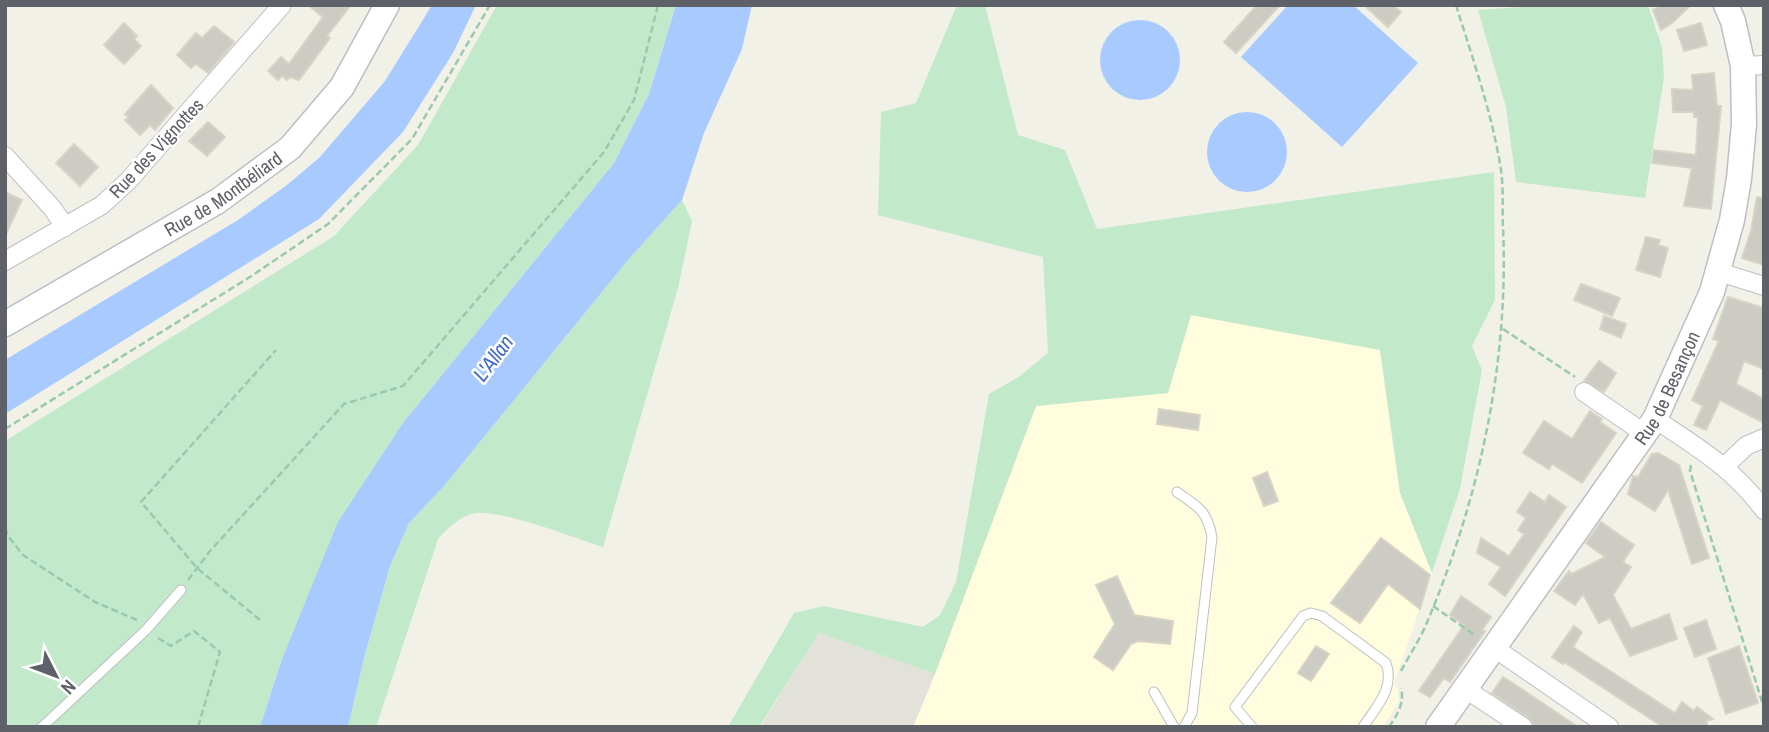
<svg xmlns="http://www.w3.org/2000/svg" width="1769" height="732" viewBox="0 0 1769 732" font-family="'Archivo Narrow',sans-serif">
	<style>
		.commercial { fill: #fffdde }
		.industrial { fill: #e2e2db }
		.green { fill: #c2eaca }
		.water { fill: #a9caff }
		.building { fill: #cccbc4; stroke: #d7d4c5; stroke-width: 2 }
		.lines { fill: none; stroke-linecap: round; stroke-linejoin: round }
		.service-casing { stroke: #bebfc6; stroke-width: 11 }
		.minor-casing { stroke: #bebfc6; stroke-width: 20 }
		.secondary-casing { stroke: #bcbec5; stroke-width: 27 }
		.path { stroke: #99c9af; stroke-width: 2.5; stroke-dasharray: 7 3.5; stroke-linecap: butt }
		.service { stroke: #fff; stroke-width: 9 }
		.minor { stroke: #fff; stroke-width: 18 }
		.secondary { stroke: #fff; stroke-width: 24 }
		.labels { text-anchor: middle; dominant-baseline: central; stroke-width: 5; stroke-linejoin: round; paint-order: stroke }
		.street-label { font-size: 19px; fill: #5e6168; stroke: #fff }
		.water-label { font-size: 21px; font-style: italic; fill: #426ccc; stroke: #fff }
	</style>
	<rect width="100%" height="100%" fill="#f1f1e7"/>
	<path class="commercial" d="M1191,315L1380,350L1400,493L1432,573L1394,684L1398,690L1399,701L1383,727H913L935,674L1036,406L1168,393Z"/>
	<path class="industrial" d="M819,633L935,674L913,727H760Z"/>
	<g class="green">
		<path d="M497,5H676L649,94L614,163L403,423L282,659L260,727H5V441L334,236L418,145Z"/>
		<path d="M957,5H985L1018,135L1065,150L1097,229L1494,172L1495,300L1472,346L1482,370L1460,489L1432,573L1400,493L1380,350L1191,315L1168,393L1036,406L935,674L819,633L759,727H728L794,613L824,606L923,627L940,615L956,582L989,394L1020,376L1048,353L1043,257L878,215L881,112L916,103Z"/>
		<path d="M1546,5H1648L1662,47L1664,77L1645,198L1516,182L1506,107L1478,10Z"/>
		<path d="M682,200L692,221L678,288L603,547C574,538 507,511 478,513C461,514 449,528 438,539L376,727H348L364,658L390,566L409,523L444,486L628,260Z"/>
	</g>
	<g class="water">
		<path d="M432,5H476L453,53L403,132L319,219L5,414V360L238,220L287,185L320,157L385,81Z"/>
		<path d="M676,5H752L742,49L704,133L682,200L628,260L444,486L409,523L390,566L364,658L348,727H260L282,659L338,522L403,423L614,163L649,94Z"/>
		<path d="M1288,5H1353L1418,63L1342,147L1241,57Z"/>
		<circle cx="1140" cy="60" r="40"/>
		<circle cx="1247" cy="152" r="40"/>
	</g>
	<g class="building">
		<path d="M308,5H351L327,36L330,38L299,80L290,77L287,80L282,76L278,80L268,71L281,57L289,64L323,17Z"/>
		<path d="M1257,5H1280L1236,53L1224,42Z"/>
		<path d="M1364,5H1393L1401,12L1388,27Z"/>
		<path d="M1664,5H1691L1672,23L1661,30L1653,10Z"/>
		<path d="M124,23L137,36L134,39L141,46L124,64L104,45Z"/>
		<path d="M1701,23L1707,45L1684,51L1677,30Z"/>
		<path d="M214,26L234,42L208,73L196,64L191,68L177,55L196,33L202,38Z"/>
		<path d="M1714,73L1717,106H1721L1711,209L1684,206L1692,168L1652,163L1654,150L1696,155L1698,117H1694V112H1673L1672,89L1693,90L1692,75Z"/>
		<path d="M151,85L173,108L155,130L150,125L140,135L125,120L129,117L125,114Z"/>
		<path d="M208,122L225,137L207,156L189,141Z"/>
		<path d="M74,144L98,167L80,186L56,163Z"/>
		<path d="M5,192L22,200L5,236Z"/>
		<path d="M1757,197L1764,198V265L1742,258L1751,231Z"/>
		<path d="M1646,237L1660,240L1658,245L1668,248L1660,277L1636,270Z"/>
		<path d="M1581,284L1620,298L1612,316L1574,300Z"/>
		<path d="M1728,297L1764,308V369L1744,361L1736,384L1764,399V423L1720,400L1706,430L1694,425L1703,406L1692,400L1719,341L1713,339Z"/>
		<path d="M1604,316L1626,324L1621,338L1600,329Z"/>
		<path d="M1599,361L1616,373L1604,392L1584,381Z"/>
		<path d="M1159,409L1200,415L1198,430L1157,424Z"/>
		<path d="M1590,411L1602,419L1600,422L1616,433L1582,483L1552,464L1549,469L1523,453L1544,421L1572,439Z"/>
		<path d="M1658,453L1679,465L1709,558L1692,564L1668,490L1655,511L1628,494L1633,476L1638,477L1652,454Z"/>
		<path d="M1267,472L1278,501L1264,506L1253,478Z"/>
		<path d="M1530,492L1545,502L1549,495L1566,507L1505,596L1489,584L1501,567L1477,553L1481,538L1509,556L1524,534L1518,530L1526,518L1517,512Z"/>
		<path d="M1601,522L1634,545L1623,562L1631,567L1613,595L1631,629L1669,614L1677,639L1630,656L1610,618L1599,623L1583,594L1575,605L1554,591L1569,571L1572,574L1605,557L1586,543Z"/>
		<path d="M1381,538L1430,575L1420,609L1388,584L1360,623L1331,603Z"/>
		<path d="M1117,576L1134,615L1173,621L1170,644L1138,641L1131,644L1113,670L1094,657L1115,624L1096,585Z"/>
		<path d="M1461,596L1491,617L1482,630L1485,631L1450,682L1444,678L1430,697L1419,691L1464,625L1450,615Z"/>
		<path d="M1706,620L1716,649L1695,657L1684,628Z"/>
		<path d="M1574,626L1582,632L1573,647L1675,713L1682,702L1694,711L1697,707L1713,719L1706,721L1708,727H1663L1564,662L1563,664L1552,657Z"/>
		<path d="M1316,646L1329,654L1311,681L1298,673Z"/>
		<path d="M1739,646L1758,703L1726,714L1708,658Z"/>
		<path d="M1503,677L1511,682L1578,727H1534L1529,718L1492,693Z"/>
	</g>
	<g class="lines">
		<defs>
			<g id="service">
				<path d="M1177,492C1198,507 1207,510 1212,537L1192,713L1184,727"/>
				<path d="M1154,692L1174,727"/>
				<path d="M42,727L146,630L181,590"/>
				<path d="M1252,727L1235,707L1303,616L1311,613L1322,616L1386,663C1395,688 1377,706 1363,727"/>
			</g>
			<g id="minor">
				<path d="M1743,66L1764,65"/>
				<path d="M5,156L53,209L65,227"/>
				<path d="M5,261L102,205L129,180L282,5"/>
				<path d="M1719,272L1764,286"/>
				<path d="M1584,392L1644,433"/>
				<path d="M1655,419C1697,447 1733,468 1764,510"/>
				<path d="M1725,466L1746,446L1764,438"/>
				<path d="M1493,647L1609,727"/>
				<path d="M1464,688L1523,727"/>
			</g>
			<g id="secondary">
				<path id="s1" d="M5,324L218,201L290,148L342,87L387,5"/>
				<path id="s2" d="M1438,727L1655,419L1712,292L1732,220L1739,179L1744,124L1743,66L1733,21L1726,5"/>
			</g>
		</defs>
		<use href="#service" class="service-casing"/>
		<use href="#minor" class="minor-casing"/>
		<use href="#secondary" class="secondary-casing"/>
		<g class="path">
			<path d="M1503,329L1575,377"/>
			<path d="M5,429L250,277L328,224L412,139L490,5"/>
			<path d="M1691,465L1690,471L1764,708"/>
			<path d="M5,528L8,536L23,555L95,602L137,620"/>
			<path d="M188,580L210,551L344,404L403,386L604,152L634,100L658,5"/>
			<path d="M1433,606L1476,636"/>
			<path d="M260,620L197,568L141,502L276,350"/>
			<path d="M158,638L171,646L194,631L220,652L198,727"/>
			<path d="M1401,671C1410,654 1421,638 1428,620C1480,496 1509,362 1503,227C1502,206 1504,184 1500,164C1491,110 1472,57 1456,5"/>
			<path d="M1389,727C1397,715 1405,703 1401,688"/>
		</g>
		<use href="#service" class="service"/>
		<use href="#minor" class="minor"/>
		<use href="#secondary" class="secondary"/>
	</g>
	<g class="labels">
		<g class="street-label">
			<text transform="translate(156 148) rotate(-47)">Rue des Vignottes</text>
			<text stroke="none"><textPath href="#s1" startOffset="254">Rue de Montbéliard</textPath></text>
			<text stroke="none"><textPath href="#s2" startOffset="410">Rue de Besançon</textPath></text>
		</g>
		<g class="water-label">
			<text transform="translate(493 358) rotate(-53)">L'Allan</text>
		</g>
	</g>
	<rect width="1769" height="732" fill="none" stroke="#5e6168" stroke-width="14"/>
	<g transform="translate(56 676) rotate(132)" stroke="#ffffff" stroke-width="5" paint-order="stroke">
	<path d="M0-5L12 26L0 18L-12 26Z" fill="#5e6168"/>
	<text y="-10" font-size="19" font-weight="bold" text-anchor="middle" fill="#5e6168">N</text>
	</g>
</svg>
